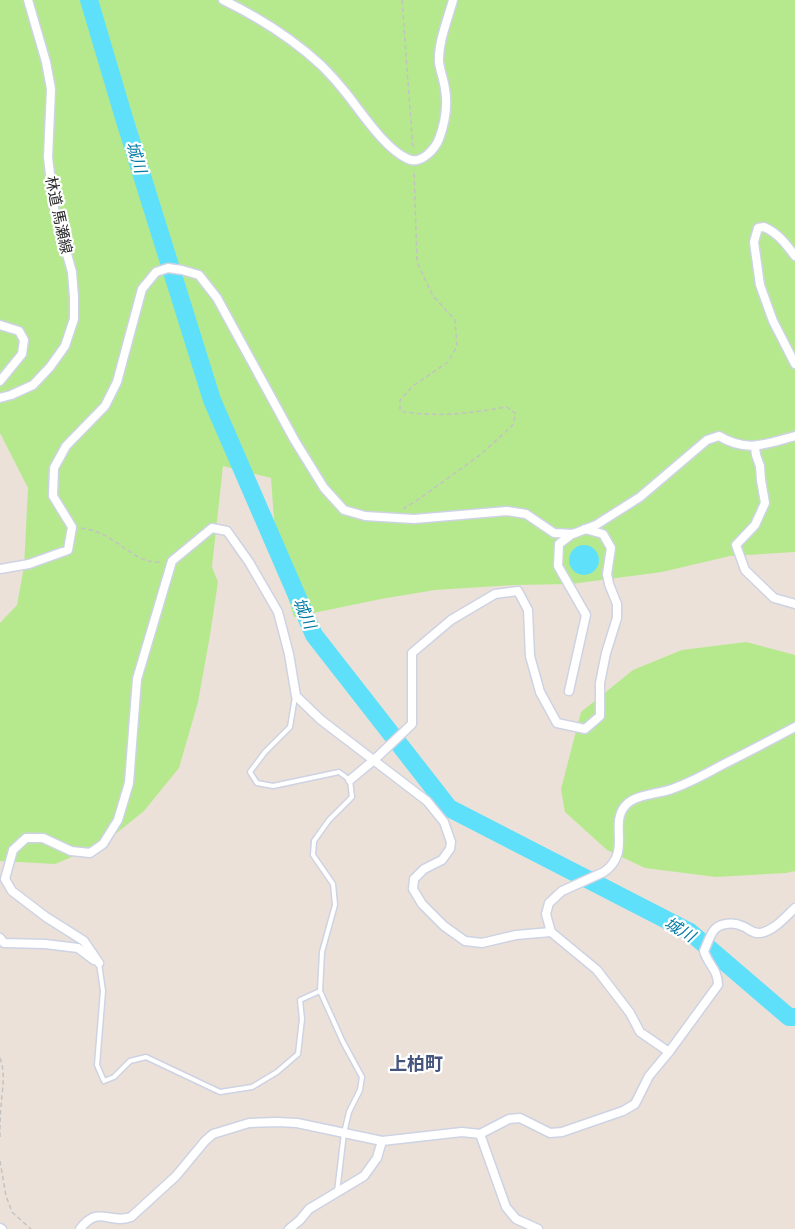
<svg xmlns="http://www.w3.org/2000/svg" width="795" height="1229" viewBox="0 0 795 1229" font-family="Mulish,'Noto Sans JP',sans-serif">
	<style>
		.green { fill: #b6e98e }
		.water { fill: #5fe0fa }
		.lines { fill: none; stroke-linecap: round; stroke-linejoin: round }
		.river { stroke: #5fe0fa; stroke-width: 18 }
		.service-casing { stroke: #cdd3e3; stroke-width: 7 }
		.minor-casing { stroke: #cdd3e3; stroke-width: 11 }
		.path { stroke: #c3c3c3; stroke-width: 1.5; stroke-dasharray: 4.5 3; stroke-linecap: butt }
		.service { stroke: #fff; stroke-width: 4 }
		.minor { stroke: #fff; stroke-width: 8 }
		.labels { text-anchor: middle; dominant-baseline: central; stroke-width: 4.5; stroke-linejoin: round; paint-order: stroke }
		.street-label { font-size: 15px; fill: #282828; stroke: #fff }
		.water-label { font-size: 16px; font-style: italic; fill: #007ba4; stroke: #fff }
		.quarter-label { font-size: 18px; font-weight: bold; fill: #44547d; stroke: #fff }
	</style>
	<rect width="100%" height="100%" fill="#ece1d8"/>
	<g class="green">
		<path d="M0,0H795V552L730,556L662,572L571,584L516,585L435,590L381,599L294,617L277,560L271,478L223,466L212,567L218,582L210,635L198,702L179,768L144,811L103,844L55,864L0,861V623L17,605L24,567L28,488L0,433Z"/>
		<path d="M746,642L795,655V871L786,873L716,877L645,868L607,850L565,812L561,789L581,712L633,670L682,650Z"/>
	</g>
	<circle class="water" cx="584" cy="560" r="15"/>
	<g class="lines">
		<path class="river" d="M89,0L124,118L212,400L314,635L449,808L690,932L789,1017H795"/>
		<defs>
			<g id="service">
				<path d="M295,697L290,727L265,752L250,772L257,783L273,786L339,772L350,780L352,797L329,820L314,841L313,855L333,884L335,905L322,952L320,991L343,1042L362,1077L360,1090L349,1112L344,1133L337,1192"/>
				<path d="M99,963L103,991L97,1065L104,1081L114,1077L130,1061L146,1057L220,1092L252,1087L277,1072L298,1054L302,1019L300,1000L320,991"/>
			</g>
			<g id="minor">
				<path d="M223,0C258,17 293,39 322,66C330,74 339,84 346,93C362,113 385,149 408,159C421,165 435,149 439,139C445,123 448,106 445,89C444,80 440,71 439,62C438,42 448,19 453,0"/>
				<path d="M795,256C786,244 778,233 764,227L758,228L754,242L760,285L773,321L795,364"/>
				<path d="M0,325L19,331L24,340L22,354L0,381"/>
				<path d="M0,398L11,395L33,385L50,367L65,346L74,319V297L72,272L54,208L48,157L51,89L46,62L28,0"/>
				<path d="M755,447L756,455L760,466L761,480L765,503L755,525L736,545L745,570L774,598L795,604"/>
				<path d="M0,569L29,564L68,550L72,527L53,496L54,468L66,446L105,406L117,382L142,289L156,272L168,268L182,270L199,275L217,298L295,441L324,488L344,510L365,516L414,519L507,511L526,514L554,533L573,534L596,525L640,497L707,440L719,436C747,453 766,444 795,436"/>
				<path d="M569,691L586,615L558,566L559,544L572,534"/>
				<path d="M350,780L374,760L412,724V653L451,620L495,594L518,591L528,610L530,656L540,692L557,723L585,729L600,716V683L606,653L617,618V604L609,584L607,574L611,548L603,534L585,529"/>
				<path d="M0,938L4,943L45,944L78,948L94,960"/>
				<path d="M99,963L84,941L46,917L12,891L5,879L13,850L26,838H43L71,851L90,853L103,844L118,820L129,783L137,679L172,561L212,528L227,531L249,562L278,612L289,654L296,696L321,720L427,801L444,822L451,842L450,849L442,860L424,869L414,879L413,889L422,904L444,926L465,941L482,943L516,935L551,932"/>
				<path d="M669,1052L640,1032L630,1013L597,970L551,932L546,914L549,903L562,891L604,872C632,852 609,825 625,806C635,794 659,794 672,789C689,783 706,774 722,765C746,753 771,740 795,727"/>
				<path d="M480,1134L506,1207L516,1219L538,1229"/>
				<path d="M0,1228L2,1229"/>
				<path d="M80,1229C99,1204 109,1225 131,1217L176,1176L205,1141L213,1134L249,1123L277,1122L297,1123L382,1141L462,1132L480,1134L509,1119L520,1118L550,1133L562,1132L623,1111L635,1104L649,1076L669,1052L718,985C718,969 708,965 704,951C707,945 710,934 715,929C721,923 734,922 742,926C749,928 752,934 760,933C774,931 785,917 795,908"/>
				<path d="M289,1229L300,1220L309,1209L364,1176L377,1158L382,1141"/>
			</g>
		</defs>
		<use href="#service" class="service-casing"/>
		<use href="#minor" class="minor-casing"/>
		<g class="path">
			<path d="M402,0L413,150"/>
			<path d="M403,509L419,499L480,455L512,426L516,414L507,407C470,413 437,418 400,411V400L413,386L448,362L457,346L455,320L433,296L417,262L414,170"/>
			<path d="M81,528C92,530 100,532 109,538C126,547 140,564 161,562"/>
			<path d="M0,1058C6,1073 2,1091 1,1107C0,1117 0,1127 0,1137"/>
			<path d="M0,1161L6,1196L12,1212L31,1229"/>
		</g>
		<use href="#service" class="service"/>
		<use href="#minor" class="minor"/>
	</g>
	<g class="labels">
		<g class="street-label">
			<text transform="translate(59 215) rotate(78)">林道 馬瀬線</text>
		</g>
		<g class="water-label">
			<text transform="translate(137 157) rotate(73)">城川</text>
			<text transform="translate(305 613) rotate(66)">城川</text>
			<text transform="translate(680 929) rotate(31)">城川</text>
		</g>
		<g class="quarter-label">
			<text x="416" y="1063">上柏町</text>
		</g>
	</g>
</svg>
